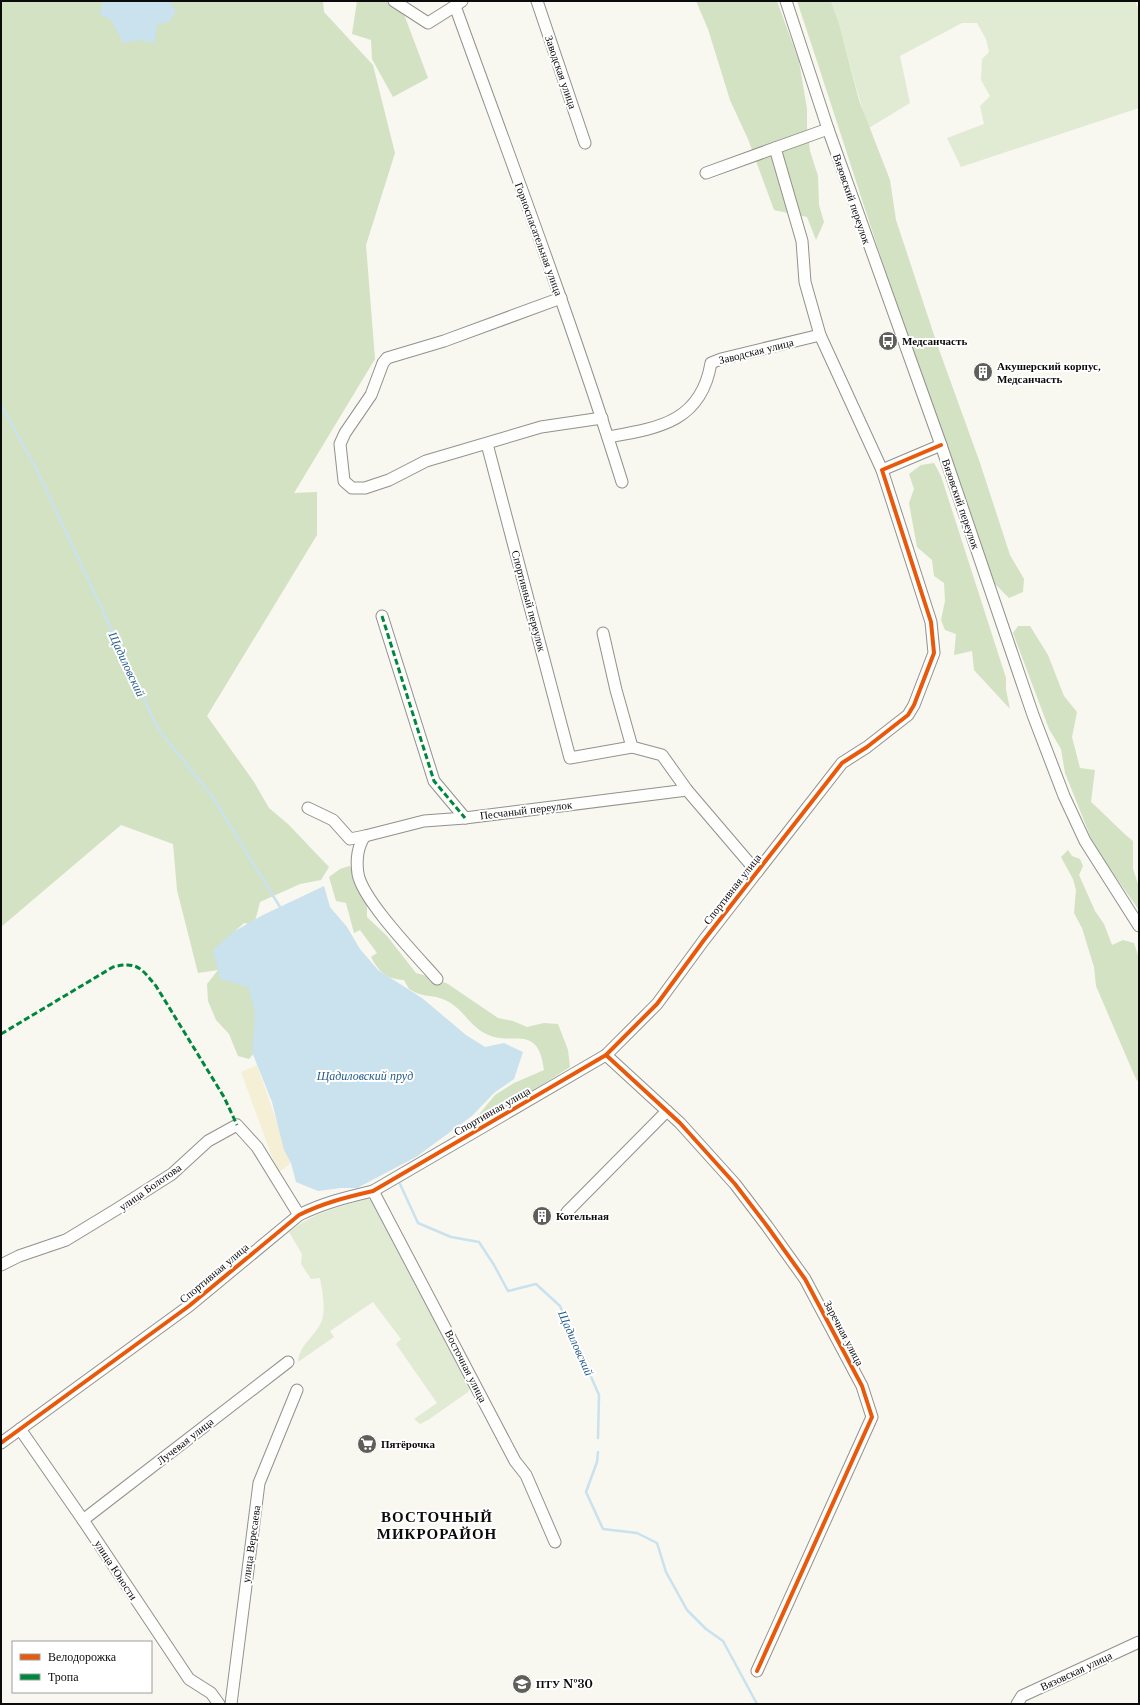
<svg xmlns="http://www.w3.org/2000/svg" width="1140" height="1705" viewBox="0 0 1140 1705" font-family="'Libre Baskerville',serif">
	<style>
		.green { fill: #e1ebd3 }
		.forest { fill: #d2e2c2 }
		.sand { fill: #f5efd5 }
		.water { fill: #cae1ee }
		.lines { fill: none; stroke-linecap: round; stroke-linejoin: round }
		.stream { stroke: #cae1ee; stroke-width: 2.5 }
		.minor-casing { stroke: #92918e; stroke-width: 13 }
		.minor { stroke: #fefefd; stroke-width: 11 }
		.quiet { stroke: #00873e; stroke-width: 3; stroke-dasharray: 6 3; stroke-linecap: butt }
		.cycleway-casing { stroke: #fff; stroke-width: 6 }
		.cycleway { stroke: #e8590c; stroke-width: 4 }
		.labels { text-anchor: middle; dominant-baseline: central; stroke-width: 4; stroke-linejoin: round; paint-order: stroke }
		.street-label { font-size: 11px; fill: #0b0b0b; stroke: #fff }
		.poi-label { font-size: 11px; font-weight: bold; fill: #0b0b0b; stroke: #fff; text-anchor: start }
		.water-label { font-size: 12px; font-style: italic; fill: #265c8c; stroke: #fff }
		.district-label { font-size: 15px; font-weight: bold; letter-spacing: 1px; fill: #0b0b0b; stroke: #fff }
	</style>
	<rect width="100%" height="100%" fill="#f8f7f0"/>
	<g class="green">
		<path d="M831,1H1135L1139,11V108L961,167L947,138L984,124L980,106L990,96L981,80L982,59L989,52L986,39L977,23H962L900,56L910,103L869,128C854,86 846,43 831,1Z"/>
		<path d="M366,1199L372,1200L467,1379L470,1388L468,1392L428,1420L420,1424L414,1419L437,1403L396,1344L401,1339L373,1302L330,1331L334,1337L298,1362C299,1343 320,1334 323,1316C325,1304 322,1289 320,1278L311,1279L301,1264L302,1254L289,1232C313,1213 338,1207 366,1199Z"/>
	</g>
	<g class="forest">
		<path d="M1,1H323L324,12L373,65L395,153L366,245L375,359L294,493L317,492V535L207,716L254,782L269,808L288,824L329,867L321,880L300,884L260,902L254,925L244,923L226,939L246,972L265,1040L249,1059L238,1056L229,1034L216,1020L208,1001L207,984L218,970L198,973L177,890L173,844L121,825L1,927Z"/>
		<path d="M357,1H399L428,78L393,97L372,59L371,40L352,34Z"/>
		<path d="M696,1H777L799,61L807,109V127L810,151L818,176L819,205L824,222L816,240L807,217L774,210L748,139L730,100L708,29Z"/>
		<path d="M797,1H831L839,24L859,100L890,180L896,220L937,344L980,463L1010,555L1024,579L1023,592L1009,598L993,582L964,506V493C902,332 852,165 797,1Z"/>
		<path d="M934,463L941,476L1006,678V690L1010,709L974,670L972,651L954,655L956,634L945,630L941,620L945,601L944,583L934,576L932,560L917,547L909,503L914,489L909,474L921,465Z"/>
		<path d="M1018,626H1030L1048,655L1064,696L1077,712L1072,737L1080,768L1095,770L1091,802C1106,815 1118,829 1133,841V869L1139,887V910L1095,848L1065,773L1061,749L1049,729L1013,633Z"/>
		<path d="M1068,850L1072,856L1080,859L1083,866L1079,875L1095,911L1104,924L1112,945L1123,940L1134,943L1139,958V1082L1136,1079L1096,986L1094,967L1082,928L1074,913L1076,890L1073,879L1061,857Z"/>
		<path d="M349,866L358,871L367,898V917L387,936L416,973L434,978L448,984L498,1018L513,1021L527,1027L544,1023L558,1024L568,1050L570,1067L496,1114L468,1125L476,1118L495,1095L514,1083L544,1070C542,1059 541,1047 530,1041C521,1036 503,1041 491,1036C471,1029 465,1011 449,1002C438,996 434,997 423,995C418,994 413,991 409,989L404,980C386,979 379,972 371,957L377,953L360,930L354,933L346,903L336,901L329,877L340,869Z"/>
	</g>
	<path class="sand" d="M257,1065L291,1163L278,1173L241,1072Z"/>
	<g class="water">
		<path d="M106,1H171L176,12L169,22L157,25L155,43L139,40L123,43L111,20L99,14L103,2Z"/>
		<path d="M324,886L330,907L347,927L360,949L378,970L422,998L466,1035L485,1047L504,1043L523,1052L514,1079L494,1093L472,1116L416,1157L357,1188H341L318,1191L296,1182L291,1163L284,1150L272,1102L252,1052L255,1012L248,987L220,979L213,950L233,932L263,915Z"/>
	</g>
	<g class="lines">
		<g class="stream">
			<path d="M1,405L37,470L158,729L212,796L280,907"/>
			<path d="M400,1184L418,1223L451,1237L479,1242L494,1265L508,1291L536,1284L560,1306L599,1395L598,1438"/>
			<path d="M598,1452L597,1462L586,1492L603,1529L637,1533L657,1543L666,1572L687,1610L706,1629L723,1641L757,1704"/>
		</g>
		<defs>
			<g id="minor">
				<path d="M394,1L428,23L455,6"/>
				<path d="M462,1L455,6C512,164 572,322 622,482"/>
				<path d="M537,1L585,143"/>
				<path d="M786,1L828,129L941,445L1033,715L1064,796L1085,841L1139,926"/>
				<path d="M828,129L775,148L802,241L805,282L820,335L882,470"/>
				<path d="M706,173L775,148"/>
				<path d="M561,298L444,341L387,358L383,363L371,395L345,433L340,444L344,481L352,488H365L389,480L426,461L541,427L602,418"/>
				<path d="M608,437C659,428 701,422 711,363L721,359L820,335"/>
				<path d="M487,444L570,758L632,747L662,755L687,790L757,872"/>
				<path d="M382,616L434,781L465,818"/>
				<path d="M603,633L616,690L632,747"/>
				<path d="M308,808L333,820L350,839L365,836C357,847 356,860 358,874C363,901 418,957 437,979"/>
				<path d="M365,836L424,821L465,818L687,790"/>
				<path d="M606,1055L680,1123L735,1184L767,1226L805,1279L862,1386L872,1417L757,1671"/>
				<path d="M373,1191L515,1461L526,1475L555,1542"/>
				<path d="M567,1212L667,1111"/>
				<path d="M1,1265L19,1256L66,1240L117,1209L172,1174L208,1141L237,1125L257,1147L299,1215"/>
				<path d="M20,1429L83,1520L189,1679L211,1693L219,1704"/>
				<path d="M1,1443L189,1306L299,1215C323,1203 347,1197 373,1191L606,1055L657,1004L704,940L842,763L867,747L908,715L914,705L934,653L931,622L882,470L941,445"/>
				<path d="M83,1520L288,1362"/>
				<path d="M231,1704L259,1483L297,1390"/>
				<path d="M1017,1704L1022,1696L1139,1642"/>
			</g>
		</defs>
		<use href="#minor" class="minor-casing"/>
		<use href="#minor" class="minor"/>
		<g class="quiet">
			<path d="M382,616L434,781L465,818"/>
			<path d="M1,1034L113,967C137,961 141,968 156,986L224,1097L237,1125"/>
		</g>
		<defs>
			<g id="cycleway">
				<path d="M606,1055L680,1123L735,1184L767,1226L805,1279L862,1386L872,1417L757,1671"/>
				<path d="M1,1443L189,1306L299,1215C323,1203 347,1197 373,1191L606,1055L657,1004L704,940L842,763L867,747L908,715L914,705L934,653L931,622L882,470L941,445"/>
			</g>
		</defs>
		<use href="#cycleway" class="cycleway-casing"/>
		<use href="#cycleway" class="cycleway"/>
	</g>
	<defs>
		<symbol id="bus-disc" viewBox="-11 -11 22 22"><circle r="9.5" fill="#5e5e5b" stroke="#fff"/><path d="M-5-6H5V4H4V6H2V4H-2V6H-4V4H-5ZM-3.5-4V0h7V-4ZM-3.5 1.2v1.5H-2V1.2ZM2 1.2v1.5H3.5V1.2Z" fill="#fff"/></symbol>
		<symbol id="building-disc" viewBox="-11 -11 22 22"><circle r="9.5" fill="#5e5e5b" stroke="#fff"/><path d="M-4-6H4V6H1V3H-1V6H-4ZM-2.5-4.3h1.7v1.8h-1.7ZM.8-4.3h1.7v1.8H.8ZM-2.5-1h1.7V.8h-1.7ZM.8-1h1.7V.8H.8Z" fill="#fff"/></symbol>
		<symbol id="supermarket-disc" viewBox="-11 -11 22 22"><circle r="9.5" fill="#5e5e5b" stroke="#fff"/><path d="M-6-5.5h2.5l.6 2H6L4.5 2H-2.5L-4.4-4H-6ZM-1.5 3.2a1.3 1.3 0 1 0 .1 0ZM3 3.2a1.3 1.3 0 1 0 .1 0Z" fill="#fff"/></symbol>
		<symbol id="university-disc" viewBox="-11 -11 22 22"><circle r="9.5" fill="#5e5e5b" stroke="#fff"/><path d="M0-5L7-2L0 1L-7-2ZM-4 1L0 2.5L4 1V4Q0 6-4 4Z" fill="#fff"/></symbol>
	</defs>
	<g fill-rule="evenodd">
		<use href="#bus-disc" x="877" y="330" width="22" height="22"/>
		<use href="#building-disc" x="972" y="361" width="22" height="22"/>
		<use href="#building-disc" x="531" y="1205" width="22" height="22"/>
		<use href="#supermarket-disc" x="356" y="1433" width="22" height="22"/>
		<use href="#university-disc" x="511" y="1673" width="22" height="22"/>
	</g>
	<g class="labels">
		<g class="street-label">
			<text transform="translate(561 72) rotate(71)">Заводская улица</text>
			<text transform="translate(852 199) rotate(71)">Вязовский переулок</text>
			<text transform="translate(539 239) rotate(70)">Горноспасательная улица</text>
			<text transform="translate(756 351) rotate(-14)">Заводская улица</text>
			<text transform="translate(961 504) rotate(71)">Вязовский переулок</text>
			<text transform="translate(529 601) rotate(75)">Спортивный переулок</text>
			<text transform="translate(526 810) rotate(-7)">Песчаный переулок</text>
			<text transform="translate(732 889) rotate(-52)">Спортивная улица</text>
			<text transform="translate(492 1111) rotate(-30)">Спортивная улица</text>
			<text transform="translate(150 1187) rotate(-35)">улица Болотова</text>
			<text transform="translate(214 1273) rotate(-40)">Спортивная улица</text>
			<text transform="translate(844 1333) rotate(62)">Заречная улица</text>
			<text transform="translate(466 1366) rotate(63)">Восточная улица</text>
			<text transform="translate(185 1441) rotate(-38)">Лучевая улица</text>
			<text transform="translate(251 1544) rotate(-82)">улица Вересаева</text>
			<text transform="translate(116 1570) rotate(57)">улица Юности</text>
			<text transform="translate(1076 1671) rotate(-25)">Вязовская улица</text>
		</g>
		<g class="poi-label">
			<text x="902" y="341">Медсанчасть</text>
			<text x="997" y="366">Акушерский корпус,<tspan x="997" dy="13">Медсанчасть</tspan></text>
			<text x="556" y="1216">Котельная</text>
			<text x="381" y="1444">Пятёрочка</text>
			<text x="536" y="1684">ПТУ №30</text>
		</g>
		<g class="water-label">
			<text transform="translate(127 664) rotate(65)">Щадиловский</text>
			<text x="365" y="1075">Щадиловский пруд</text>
			<text transform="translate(576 1343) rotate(66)">Щадиловский</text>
		</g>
		<g class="district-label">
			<text x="437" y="1516">ВОСТОЧНЫЙ<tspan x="437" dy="17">МИКРОРАЙОН</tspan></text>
		</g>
	</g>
	<rect width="1140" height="1705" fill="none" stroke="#0b0b0b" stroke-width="4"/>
	<rect x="12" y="1641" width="140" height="52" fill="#ffffff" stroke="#9d9d9d"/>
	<rect x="20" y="1654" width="20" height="6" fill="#e8590c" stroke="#9d9d9d"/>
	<text x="48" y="1661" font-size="12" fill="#0b0b0b">Велодорожка</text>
	<rect x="20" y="1674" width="20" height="6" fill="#00873e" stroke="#9d9d9d"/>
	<text x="48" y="1681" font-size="12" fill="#0b0b0b">Тропа</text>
</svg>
